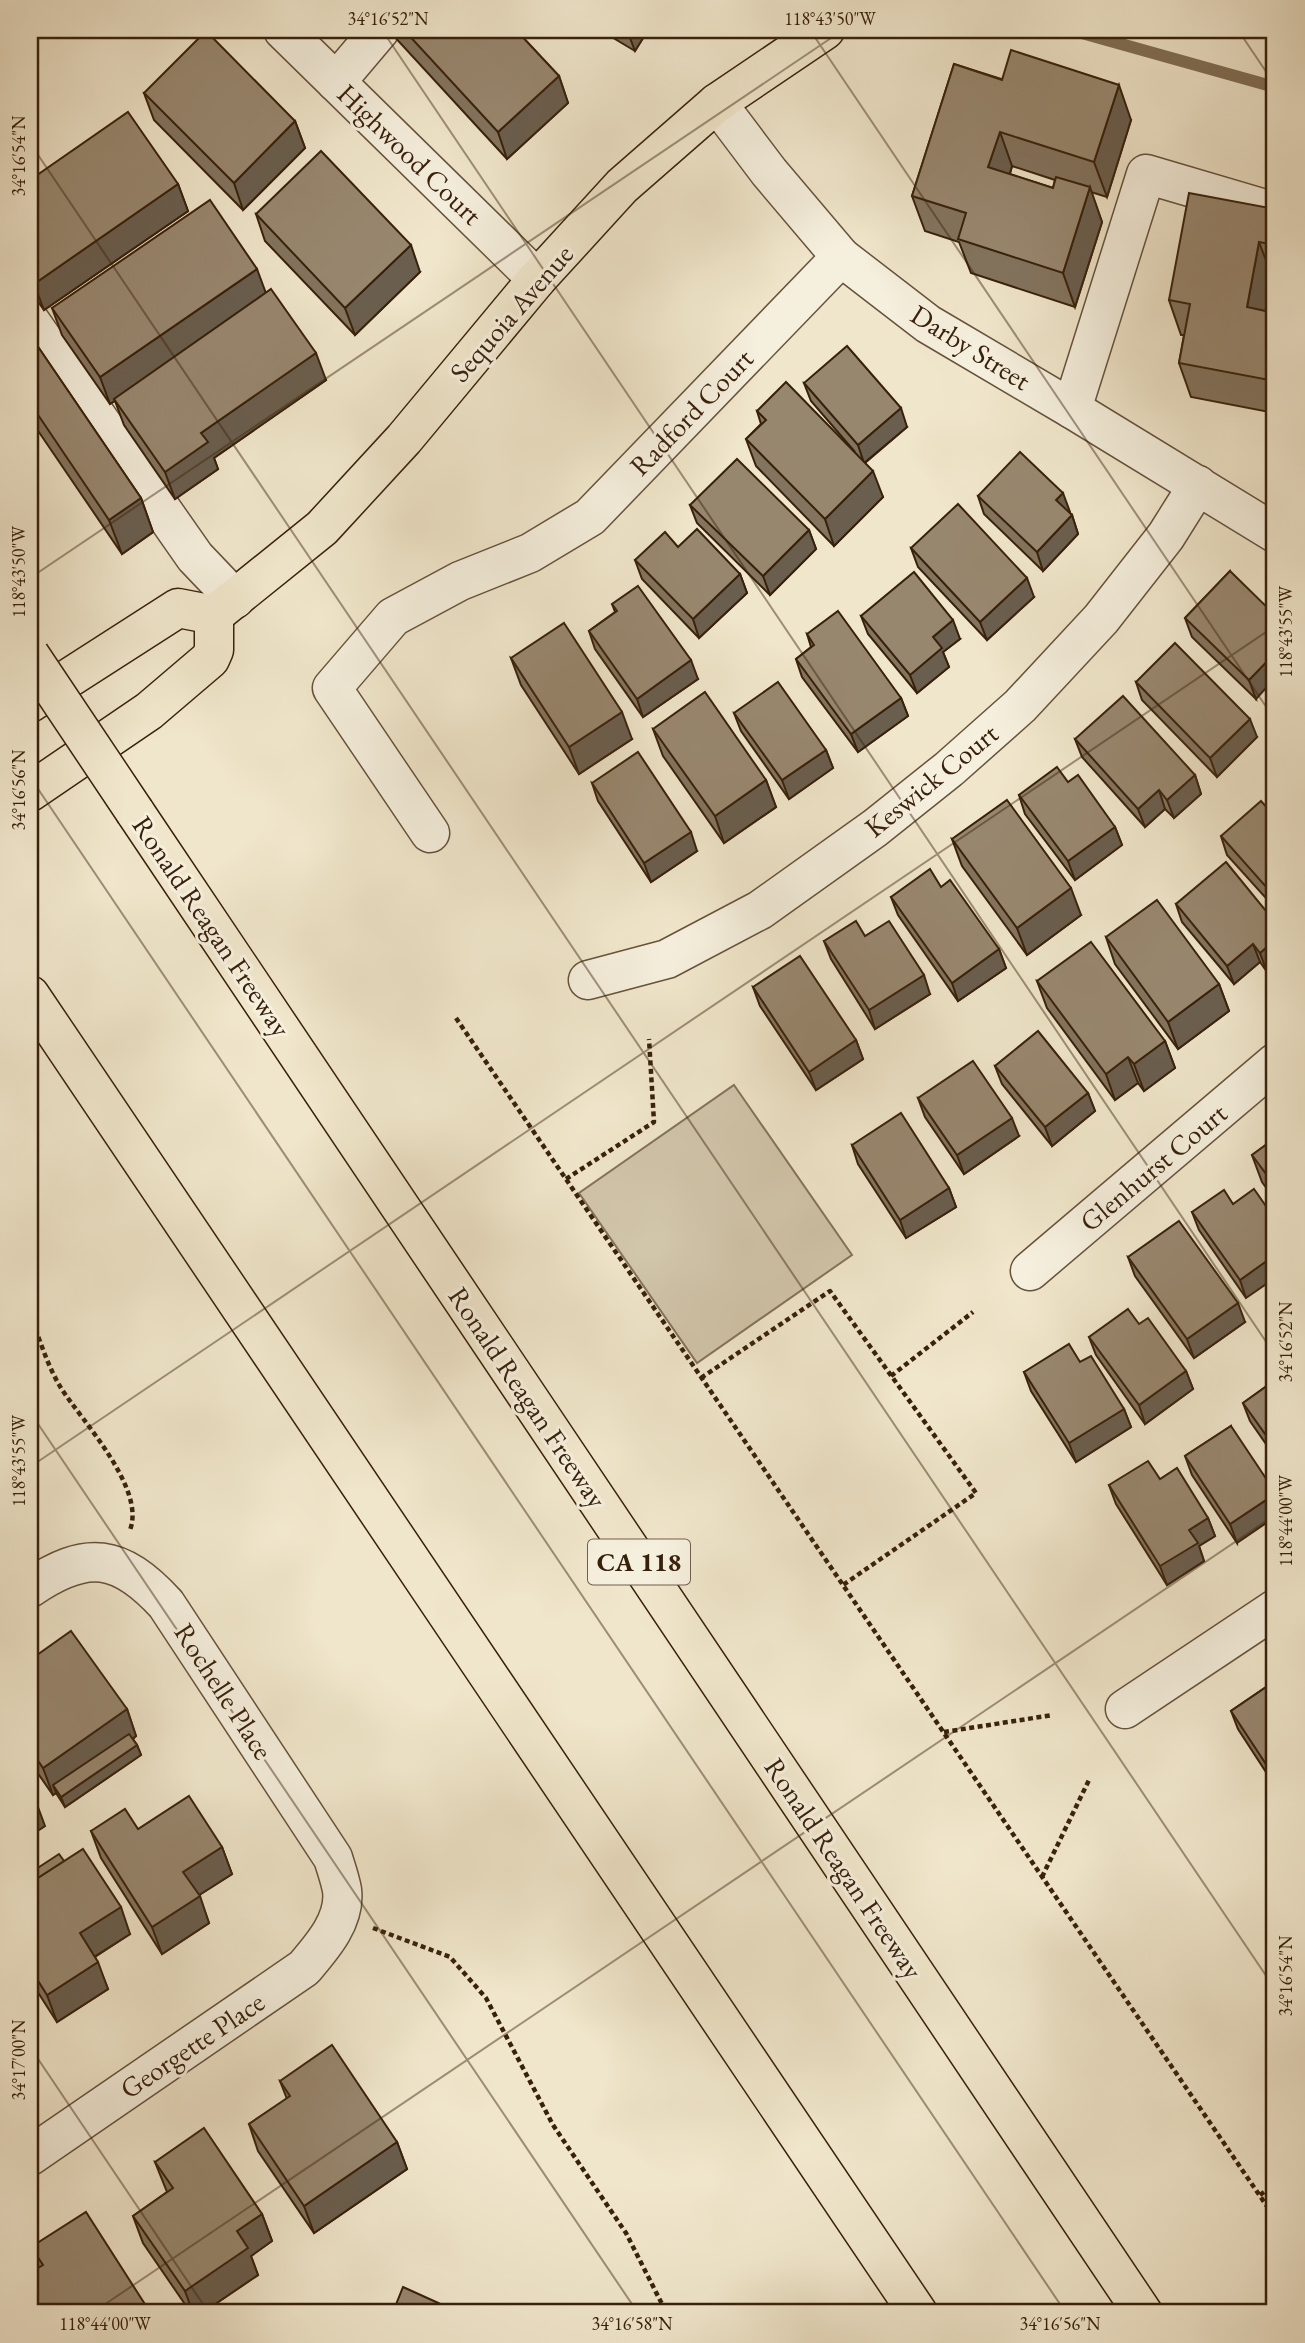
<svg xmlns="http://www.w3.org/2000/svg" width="1305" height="2343" viewBox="0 0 1305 2343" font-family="'EB Garamond',serif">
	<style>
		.green { fill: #d1c5aa; stroke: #84735a; stroke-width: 2 }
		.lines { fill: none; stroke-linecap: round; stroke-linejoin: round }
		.stream { stroke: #816f57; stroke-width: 12 }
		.minor-casing { stroke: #66523b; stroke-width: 41 }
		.major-casing { stroke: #38210b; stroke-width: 41 }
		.highway-casing { stroke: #38210b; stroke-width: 41 }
		.path { stroke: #38210b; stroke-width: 4.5; stroke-dasharray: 5 3.5; stroke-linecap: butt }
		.minor { stroke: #f5efdd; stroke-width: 38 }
		.major { stroke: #f0e6cb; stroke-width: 38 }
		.highway { stroke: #f0e6cb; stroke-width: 38 }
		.highway-bridge-casing { stroke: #38210b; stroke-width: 41; stroke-linecap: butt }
		.highway-bridge { stroke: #f0e6cb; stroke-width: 38 }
		.wall { fill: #83745f; stroke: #38210b; stroke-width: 2; fill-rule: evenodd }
		.shaded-wall { fill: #6a5e4e; stroke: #38210b; stroke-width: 2 }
		.building { fill: #98876f; stroke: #38210b; stroke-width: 2 }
		.ticks { fill: none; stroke: #38210b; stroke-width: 2; stroke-opacity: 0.45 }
		.labels { text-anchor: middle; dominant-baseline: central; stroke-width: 6; stroke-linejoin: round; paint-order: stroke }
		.shield { fill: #f5efdd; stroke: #715f4a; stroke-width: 2 }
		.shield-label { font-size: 26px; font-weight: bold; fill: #38210b }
		.street-label { font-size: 28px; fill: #38210b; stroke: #f5efdd }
		.neatline { fill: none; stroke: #38210b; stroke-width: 2.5 }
		.ticks-label { font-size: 18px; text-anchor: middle; fill: #38210b }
	</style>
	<rect width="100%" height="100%" fill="#f0e6cb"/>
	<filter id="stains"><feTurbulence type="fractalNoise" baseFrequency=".00286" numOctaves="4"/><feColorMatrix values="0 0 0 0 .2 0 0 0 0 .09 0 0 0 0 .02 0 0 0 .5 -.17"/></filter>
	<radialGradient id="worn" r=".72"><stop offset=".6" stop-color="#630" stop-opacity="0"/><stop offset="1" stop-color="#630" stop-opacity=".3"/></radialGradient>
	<path class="green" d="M734,1085L852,1255L697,1363L579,1193Z"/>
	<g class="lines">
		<path class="stream" d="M1071,30L1275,87"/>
		<defs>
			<g id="minor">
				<path d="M283,30L537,279"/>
				<path d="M336,82L380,30"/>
				<path d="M717,103L769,172L841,257L928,324L1072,409L1275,533"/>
				<path d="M30,321L195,557L235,599"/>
				<path d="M1072,409L1146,174L1275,212"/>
				<path d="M430,833L332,688L393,617L460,581L530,553L590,517L841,257"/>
				<path d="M588,980L667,959L760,910L875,828L949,769L1020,706L1101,619L1166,536L1198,485"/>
				<path d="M1030,1271L1275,1063"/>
				<path d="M30,1588C87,1549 120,1554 166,1604L333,1858C336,1868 340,1879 342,1890C346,1920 322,1947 304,1968L30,2156"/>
				<path d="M1125,1709L1275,1609"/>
			</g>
			<g id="major">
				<path d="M30,703L178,608L214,615L322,528L404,439L537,279L622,186L717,103L825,30"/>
				<path d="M30,792L149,711L210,659L214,650V615"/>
			</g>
			<g id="highway">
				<path d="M135,812L1143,2313"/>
				<path d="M30,995L918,2313"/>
			</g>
		</defs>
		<use href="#minor" class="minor-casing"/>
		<use href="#major" class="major-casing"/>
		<use href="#highway" class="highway-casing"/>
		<g class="path">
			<path d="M456,1018L1275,2218"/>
			<path d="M566,1179L654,1122L649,1039"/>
			<path d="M30,1313C39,1338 47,1365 61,1388C82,1421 146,1488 130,1530"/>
			<path d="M891,1376L973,1312"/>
			<path d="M701,1378L830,1291L976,1493L843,1585"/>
			<path d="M944,1732L1053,1715"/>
			<path d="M1042,1877L1089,1780"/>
			<path d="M373,1928L450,1957L486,1998L553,2125L626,2233L661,2302L670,2313"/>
			<path d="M1260,2195L1275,2184"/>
		</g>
		<use href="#minor" class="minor"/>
		<use href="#major" class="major"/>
		<use href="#highway" class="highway"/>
		<defs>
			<path id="highway-bridge" d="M30,655L135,812"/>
		</defs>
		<use href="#highway-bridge" class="highway-bridge-casing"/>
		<use href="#highway-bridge" class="highway-bridge"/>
	</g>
	<g class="wall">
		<path d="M390,30H516L559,76L568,103L507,159L391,33Z"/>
		<path d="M600,30H648L635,51Z"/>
		<path d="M954,64L1131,120L1107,197L1091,192L1102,222L1075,307L971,273L959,242L925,231L912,196ZM1012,166L1055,180L1053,188L1010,174Z"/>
		<path d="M144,93L295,121L305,148L243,210L154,120Z"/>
		<path d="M30,180L178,184L188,211L44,310L30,290Z"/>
		<path d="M1275,209V277L1272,276L1265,311L1275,313V413L1191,397L1179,363L1184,335H1181L1169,300Z"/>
		<path d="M256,214L420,272L355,335L265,241Z"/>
		<path d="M266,293L326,380L214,458L218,469L175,499L124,425L115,401L110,404L62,335L52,308Z"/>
		<path d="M30,335L141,498L153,532L122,554L30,419Z"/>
		<path d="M804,383L907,427L865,463L883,497L834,546L756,466L746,439L761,424L757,411L855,452L811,401Z"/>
		<path d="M978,496L1070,512H1069L1072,515L1078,534L1043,571L984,514Z"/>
		<path d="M690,505L809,530L816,549L770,595L697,523Z"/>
		<path d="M678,547L740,574L747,593L699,638L642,579L635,560Z"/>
		<path d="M911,548L1034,597L987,640L918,567Z"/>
		<path d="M1230,571L1256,699L1192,637L1185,618Z"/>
		<path d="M612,604L698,679L643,717L595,649L589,631L615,612Z"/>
		<path d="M861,616L960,639L943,652L949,667L917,693L868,634Z"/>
		<path d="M807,634L901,698L908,716L858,752L802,677L796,659L811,647Z"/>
		<path d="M511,658L632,739L579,774L521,685Z"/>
		<path d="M1136,682L1257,737L1217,777L1142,700Z"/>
		<path d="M734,713L826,750L833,768L789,799L741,731Z"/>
		<path d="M653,729L766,780L776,807L724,843L663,756Z"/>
		<path d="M1075,739L1195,775L1201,794L1174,818L1165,809L1145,827L1082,757Z"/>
		<path d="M1068,782L1115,827L1122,845L1075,880L1025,814L1019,795Z"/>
		<path d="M592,783L697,851L651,882L598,801Z"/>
		<path d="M1275,817V908L1227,855L1221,836Z"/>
		<path d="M952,839L1081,915L1027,955L962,866Z"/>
		<path d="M941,887L999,949L1006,968L958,1001L898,915L891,897Z"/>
		<path d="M1176,904L1275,922L1267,972L1260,962L1234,984L1182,922Z"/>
		<path d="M865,936L930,994L875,1029L831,959L824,941Z"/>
		<path d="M1106,937L1219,984L1229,1011L1178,1049L1115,964Z"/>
		<path d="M1037,981L1165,1041L1175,1068L1144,1091L1138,1083L1115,1100L1047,1008Z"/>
		<path d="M753,987L856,1040L863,1059L816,1090L760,1006Z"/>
		<path d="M995,1066L1088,1093L1095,1111L1052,1146L1002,1084Z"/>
		<path d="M918,1098L1019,1136L964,1174L925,1117Z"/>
		<path d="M1275,1122V1200L1262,1182L1252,1155L1273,1140L1268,1127Z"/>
		<path d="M852,1145L949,1188L956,1207L906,1238L858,1164Z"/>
		<path d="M1233,1204L1246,1298L1199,1230L1192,1212Z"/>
		<path d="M1128,1257L1245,1322L1194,1358L1135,1276Z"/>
		<path d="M1139,1324L1186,1371L1193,1389L1145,1424L1096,1355L1089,1337Z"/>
		<path d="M1080,1362L1124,1409L1131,1427L1076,1462L1031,1391L1024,1372Z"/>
		<path d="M1275,1380V1457L1250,1421L1243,1403Z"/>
		<path d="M1231,1426L1237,1543L1192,1475L1185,1456Z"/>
		<path d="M1160,1479L1208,1518L1215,1536L1199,1546L1204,1561L1167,1585L1116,1504L1109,1485Z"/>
		<path d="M30,1660L127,1709L136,1736L133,1739L137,1745L141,1755L65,1807L56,1793L53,1795L30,1762Z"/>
		<path d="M1275,1681V1786L1238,1729L1231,1711Z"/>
		<path d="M138,1829L222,1847L232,1874L199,1895L209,1923L162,1954L101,1858L91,1831Z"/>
		<path d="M64,1861L130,1934L95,1957L108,1989L57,2022L30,1980V1873Z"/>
		<path d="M280,2081L397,2142L407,2169L314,2233L258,2151L249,2124L287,2099Z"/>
		<path d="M155,2162L262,2214L272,2241L251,2256L258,2275L202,2313H191L143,2243L133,2216L167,2192Z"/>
		<path d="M31,2247L148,2309L150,2313H30L38,2267Z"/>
	</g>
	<g class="shaded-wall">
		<path d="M627,30H648L635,51Z"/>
		<path d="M559,76L568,103L507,159L498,132Z"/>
		<path d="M1119,85L1131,120L1107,197L1094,162Z"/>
		<path d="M295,121L305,148L243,210L234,183Z"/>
		<path d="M1000,132L1012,166L1001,202L988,167Z"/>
		<path d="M178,184L188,211L44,310L34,284Z"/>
		<path d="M1090,187L1102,222L1075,307L1063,273Z"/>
		<path d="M1259,242L1272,276L1260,342L1247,307Z"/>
		<path d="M411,245L420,272L355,335L345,308Z"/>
		<path d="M257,269L267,296L110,404L100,377Z"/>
		<path d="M316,353L326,380L214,458L218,469L175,499L165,472L201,433Z"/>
		<path d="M901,408L907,427L864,463L858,445Z"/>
		<path d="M873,471L883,497L834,546L825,519Z"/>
		<path d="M1063,493L1070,512L1063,519L1056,500Z"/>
		<path d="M141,498L153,532L122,554L109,520Z"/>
		<path d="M1072,515L1078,534L1043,571L1037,552Z"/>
		<path d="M809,530L816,549L770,595L763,576Z"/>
		<path d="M740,574L747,593L699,638L693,619Z"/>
		<path d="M1027,578L1034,597L987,640L980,622Z"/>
		<path d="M953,620L960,639L943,652L949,667L917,693L910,675L933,637Z"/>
		<path d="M1275,653V678L1256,699L1249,680Z"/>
		<path d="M691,660L698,679L643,717L637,699Z"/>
		<path d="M901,698L908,716L858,752L851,734Z"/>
		<path d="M622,712L632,739L579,774L569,747Z"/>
		<path d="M1250,719L1257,737L1217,777L1210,758Z"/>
		<path d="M826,750L833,768L789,799L782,780Z"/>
		<path d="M1195,775L1201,794L1174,818L1167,800Z"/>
		<path d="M766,780L776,807L724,843L715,816Z"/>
		<path d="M1159,790L1165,809L1145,827L1138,809Z"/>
		<path d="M1115,827L1122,845L1075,880L1068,861Z"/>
		<path d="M691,832L697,851L651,882L644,863Z"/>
		<path d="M1071,888L1081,915L1027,955L1017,928Z"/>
		<path d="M1275,940V964L1267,972L1260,953Z"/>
		<path d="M1253,944L1260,962L1234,984L1227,966Z"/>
		<path d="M999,949L1006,968L958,1001L952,983Z"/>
		<path d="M924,975L930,994L875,1029L869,1010Z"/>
		<path d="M1219,984L1229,1011L1178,1049L1168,1022Z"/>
		<path d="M856,1040L863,1059L816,1090L809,1072Z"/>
		<path d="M1165,1041L1175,1068L1144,1091L1134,1064Z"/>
		<path d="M1128,1057L1138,1083L1115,1100L1106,1074Z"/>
		<path d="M1088,1093L1095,1111L1052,1146L1045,1127Z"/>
		<path d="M1012,1118L1019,1136L964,1174L957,1155Z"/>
		<path d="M949,1188L956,1207L906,1238L900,1220Z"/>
		<path d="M1275,1255V1278L1246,1298L1240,1280Z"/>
		<path d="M1238,1303L1245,1322L1194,1358L1187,1339Z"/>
		<path d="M1186,1371L1193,1389L1145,1424L1139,1405Z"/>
		<path d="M1124,1409L1131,1427L1076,1462L1069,1443Z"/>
		<path d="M1275,1494V1517L1237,1543L1230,1524Z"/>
		<path d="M1208,1518L1215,1536L1199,1546L1204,1561L1167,1585L1160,1566L1189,1530Z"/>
		<path d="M127,1709L136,1736L57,1792L53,1785L56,1793L53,1795L43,1768Z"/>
		<path d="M137,1745L141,1755L65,1807L61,1797Z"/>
		<path d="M35,1799L45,1826L30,1836V1802Z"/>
		<path d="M222,1847L232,1874L193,1899L183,1872Z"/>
		<path d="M200,1896L209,1923L162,1954L152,1927Z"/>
		<path d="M121,1907L130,1934L89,1960L80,1933Z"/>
		<path d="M98,1962L108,1989L57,2022L47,1995Z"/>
		<path d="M397,2142L407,2169L314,2233L304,2206Z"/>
		<path d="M262,2214L272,2241L251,2256L258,2275L202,2313H193L185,2291L237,2231Z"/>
		<path d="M445,2306L447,2313H441Z"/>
		<path d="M148,2309L150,2313H141Z"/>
	</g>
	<g class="building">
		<path d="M404,30H516L559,76L498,132Z"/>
		<path d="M206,31L295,121L234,183L144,93Z"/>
		<path d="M1011,50L1119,85L1094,162L1000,132L988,167L1053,188L1056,177L1090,187L1063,273L958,239L966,213L912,196L954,64L1002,80Z"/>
		<path d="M128,112L178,184L34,284L30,277V180Z"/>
		<path d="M321,151L411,245L345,308L256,214Z"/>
		<path d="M1189,193L1275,209V245L1259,242L1247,307L1275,313V381L1179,363L1190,304L1169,300Z"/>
		<path d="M210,200L257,269L100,377L52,308Z"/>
		<path d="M271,289L316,353L201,433L208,442L165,472L114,399Z"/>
		<path d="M30,335L141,498L109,520L30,403Z"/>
		<path d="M847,346L901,408L858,445L804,383Z"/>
		<path d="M786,382L873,471L825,519L746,439L766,420L757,411Z"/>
		<path d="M1020,452L1063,493L1056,500L1072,515L1037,552L978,496Z"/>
		<path d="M737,459L809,530L763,576L690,505Z"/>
		<path d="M958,504L1027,578L980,622L911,548Z"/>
		<path d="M697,529L740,574L693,619L635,560L665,532L678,547Z"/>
		<path d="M1230,571L1275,615V653L1249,680L1185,618Z"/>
		<path d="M914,572L953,620L933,637L942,648L910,675L861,616Z"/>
		<path d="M638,586L691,660L637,699L589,631L617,611L612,604Z"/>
		<path d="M838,611L901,698L851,734L796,659L814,645L807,634Z"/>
		<path d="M564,623L622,712L569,747L511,658Z"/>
		<path d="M1175,643L1250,719L1210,758L1136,682Z"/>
		<path d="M778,682L826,750L782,780L734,713Z"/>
		<path d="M705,692L766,780L715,816L653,729Z"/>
		<path d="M1123,696L1195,775L1167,800L1159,790L1138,809L1075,739Z"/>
		<path d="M638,752L691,832L644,863L592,783Z"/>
		<path d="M1057,767L1068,782L1078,775L1115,827L1068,861L1019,795Z"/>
		<path d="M1007,800L1071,888L1017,928L952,839Z"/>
		<path d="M1261,801L1275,817V897L1221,836Z"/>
		<path d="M1226,862L1275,922V940L1260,953L1253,944L1227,966L1176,904Z"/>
		<path d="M930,869L941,887L950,880L999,949L952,983L891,897Z"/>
		<path d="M1157,900L1219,984L1168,1022L1106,937Z"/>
		<path d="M856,921L865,936L889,921L924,975L869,1010L824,941Z"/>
		<path d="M1091,942L1165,1041L1134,1064L1128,1057L1106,1074L1037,981Z"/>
		<path d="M800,956L856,1040L809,1072L753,987Z"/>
		<path d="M1038,1031L1088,1093L1045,1127L995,1066Z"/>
		<path d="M973,1061L1012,1118L957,1155L918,1098Z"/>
		<path d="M901,1113L949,1188L900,1220L852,1145Z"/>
		<path d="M1275,1122V1136L1268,1127Z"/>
		<path d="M1275,1138V1186L1252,1155Z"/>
		<path d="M1254,1189L1275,1219V1255L1240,1280L1192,1212L1224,1190L1233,1204Z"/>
		<path d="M1179,1221L1238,1303L1187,1339L1128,1257Z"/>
		<path d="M1128,1309L1139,1324L1148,1318L1186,1371L1139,1405L1089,1337Z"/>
		<path d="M1069,1344L1080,1362L1091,1356L1124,1409L1069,1443L1024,1372Z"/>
		<path d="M1275,1380V1448L1243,1403Z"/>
		<path d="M1231,1426L1275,1492V1494L1230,1524L1185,1456Z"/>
		<path d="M1148,1461L1160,1479L1177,1468L1208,1518L1189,1530L1198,1543L1160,1566L1109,1485Z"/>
		<path d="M71,1631L127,1709L43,1768L30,1749V1660Z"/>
		<path d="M1275,1681V1778L1231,1711Z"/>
		<path d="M129,1734L137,1745L61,1797L53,1785Z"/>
		<path d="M30,1791L35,1799L30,1802Z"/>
		<path d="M189,1796L222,1847L183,1872L200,1896L152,1927L91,1831L125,1809L138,1829Z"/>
		<path d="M83,1849L121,1907L80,1933L98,1962L47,1995L30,1968V1883Z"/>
		<path d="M59,1854L64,1861L30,1883V1873Z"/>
		<path d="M332,2045L397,2142L304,2206L249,2124L290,2096L280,2081Z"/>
		<path d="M204,2128L262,2214L237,2231L248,2248L185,2291L133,2216L173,2188L155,2162Z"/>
		<path d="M86,2212L148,2309L141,2313H30V2273L43,2265L31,2247Z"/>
		<path d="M403,2287L445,2306L441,2313H377L380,2306L393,2312Z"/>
	</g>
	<path class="ticks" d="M382,30L1275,1355M810,30L1275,720M1238,30L1275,85M30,143L1275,1989M30,578L843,30M30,777L1066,2313M30,1412L638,2313M30,1467L1275,626M30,2047L209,2313M92,2313L1275,1515"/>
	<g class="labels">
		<rect class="shield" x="588" y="1539.5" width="102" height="45" rx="5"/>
		<g class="shield-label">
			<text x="639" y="1562">CA 118</text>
		</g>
		<g class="street-label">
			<text transform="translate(410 154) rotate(44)">Highwood Court</text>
			<text transform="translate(511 313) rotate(-49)">Sequoia Avenue</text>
			<text transform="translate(971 347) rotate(32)">Darby Street</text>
			<text transform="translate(691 412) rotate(-46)">Radford Court</text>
			<text transform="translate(931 780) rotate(-39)">Keswick Court</text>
			<text transform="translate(212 926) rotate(56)">Ronald Reagan Freeway</text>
			<text transform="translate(1153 1167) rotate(-40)">Glenhurst Court</text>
			<text transform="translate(528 1397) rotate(56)">Ronald Reagan Freeway</text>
			<text transform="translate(224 1691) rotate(57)">Rochelle Place</text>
			<text transform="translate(844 1868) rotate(56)">Ronald Reagan Freeway</text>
			<text transform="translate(192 2045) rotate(-34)">Georgette Place</text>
		</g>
	</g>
	<rect width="1305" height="2343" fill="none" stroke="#f0e6cb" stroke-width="77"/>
	<rect x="38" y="38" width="1228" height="2266" class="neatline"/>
	<g class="ticks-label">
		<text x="388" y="25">34°16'52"N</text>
		<text x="830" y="25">118°43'50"W</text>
		<text transform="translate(19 156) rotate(-90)" y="6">34°16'54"N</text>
		<text transform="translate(19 572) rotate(-90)" y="6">118°43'50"W</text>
		<text transform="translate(1286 632) rotate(-90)" y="6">118°43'55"W</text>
		<text transform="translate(19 790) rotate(-90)" y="6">34°16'56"N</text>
		<text transform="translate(1286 1342) rotate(-90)" y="6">34°16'52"N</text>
		<text transform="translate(19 1461) rotate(-90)" y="6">118°43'55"W</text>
		<text transform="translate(1286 1521) rotate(-90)" y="6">118°44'00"W</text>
		<text transform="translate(1286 1976) rotate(-90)" y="6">34°16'54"N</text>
		<text transform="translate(19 2060) rotate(-90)" y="6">34°17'00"N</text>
		<text x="105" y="2330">118°44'00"W</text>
		<text x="632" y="2330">34°16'58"N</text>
		<text x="1060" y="2330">34°16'56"N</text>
	</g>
	<rect width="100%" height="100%" filter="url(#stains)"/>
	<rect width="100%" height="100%" fill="url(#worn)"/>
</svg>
